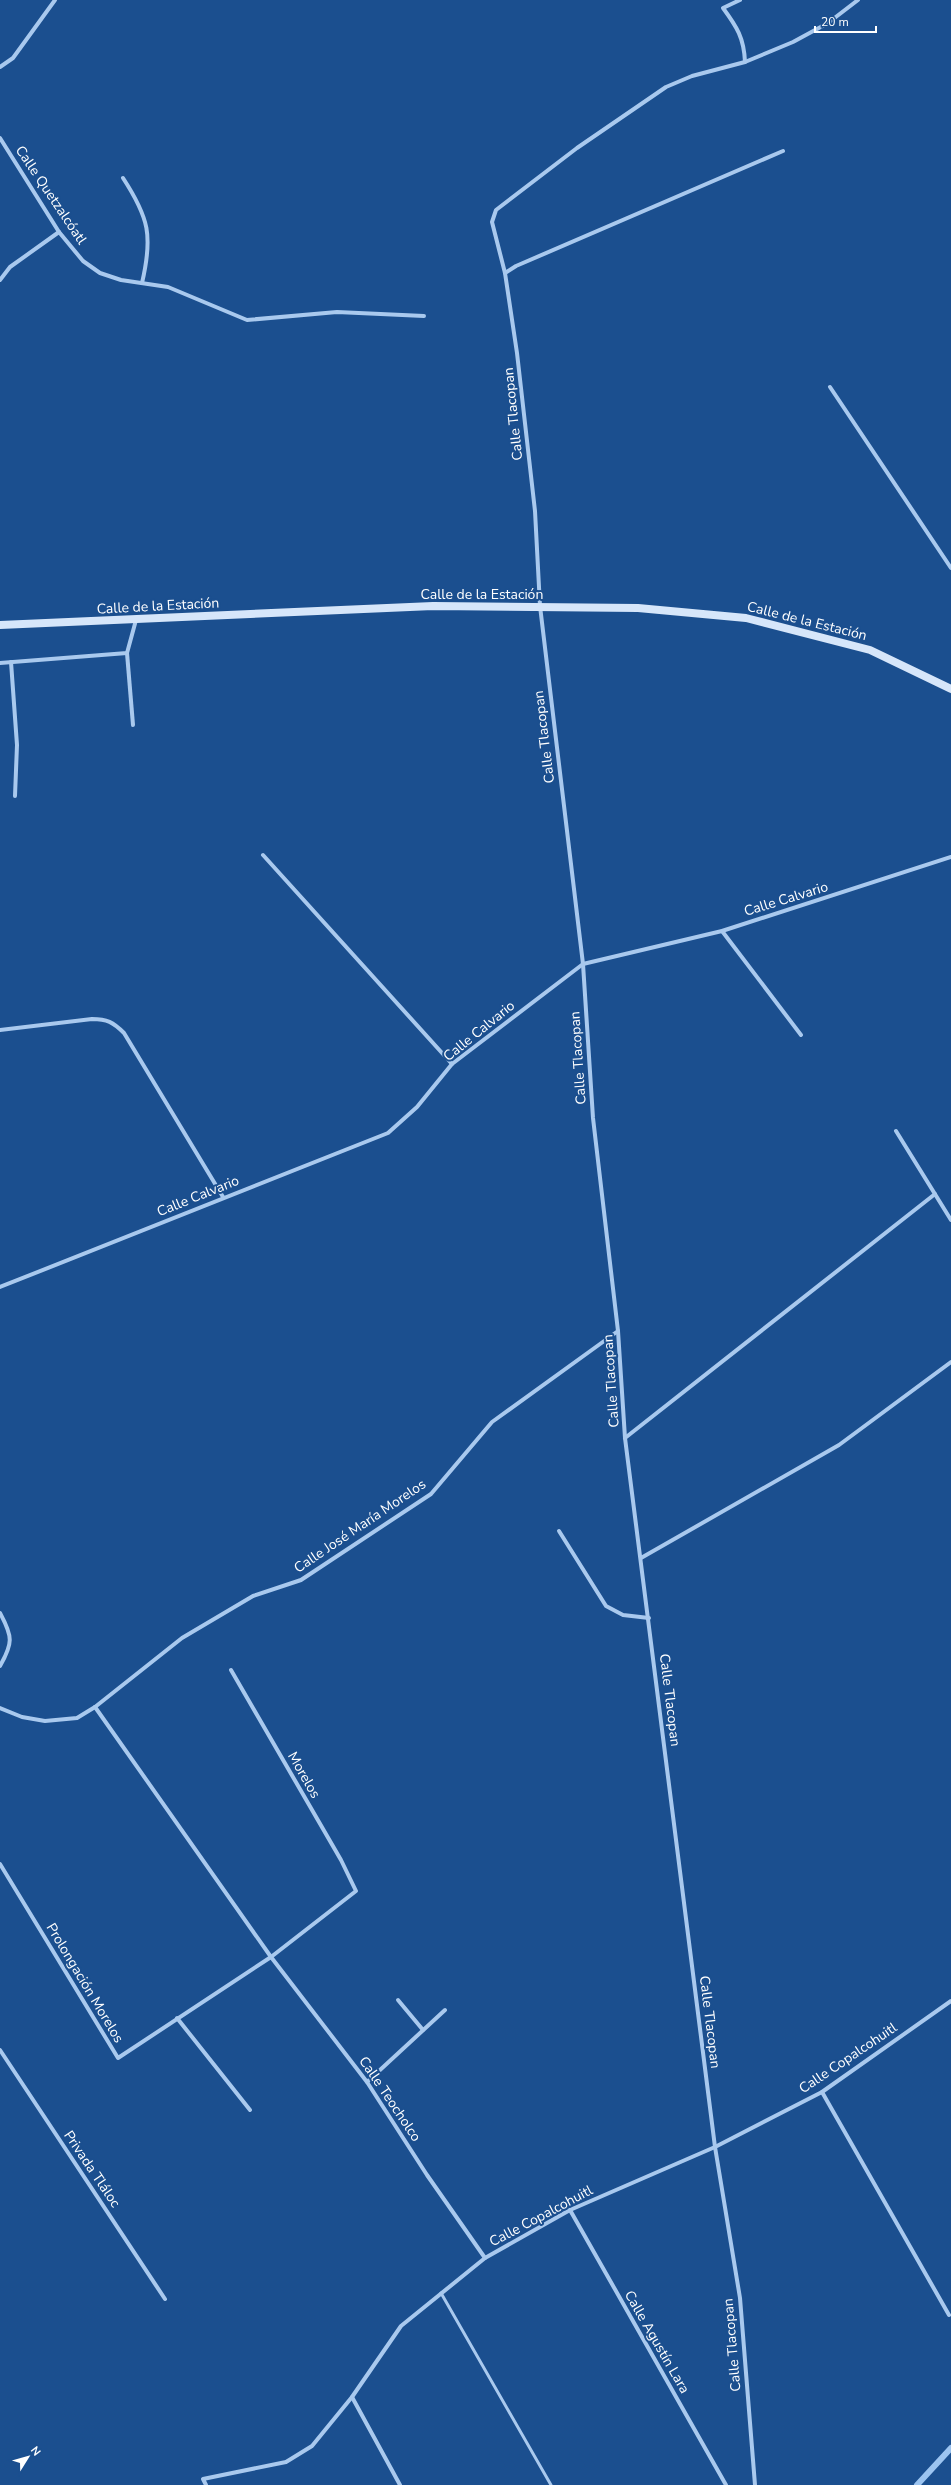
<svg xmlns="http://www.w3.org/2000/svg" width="951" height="2485" viewBox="0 0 951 2485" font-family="'Nunito Sans',sans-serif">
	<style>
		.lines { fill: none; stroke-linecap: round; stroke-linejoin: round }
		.stream { stroke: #9cc4f0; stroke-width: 6 }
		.lane { stroke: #a9c9ee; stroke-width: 3 }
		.street { stroke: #a9c9ee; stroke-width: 4 }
		.secondary { stroke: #d6e6fa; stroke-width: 8 }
		.labels { text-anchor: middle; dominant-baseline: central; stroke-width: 4; stroke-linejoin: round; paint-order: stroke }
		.street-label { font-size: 14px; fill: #fff; stroke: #1b4f8f }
	</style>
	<rect width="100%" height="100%" fill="#1b4f8f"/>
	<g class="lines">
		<path class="stream" d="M917,2485L951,2448"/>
		<path class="lane" d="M441,2293L551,2485"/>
		<g class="street">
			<path d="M740,0L723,8C737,27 744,38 745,62"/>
			<path d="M0,67L13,58L55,0"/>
			<path d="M0,138L59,232L83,261L100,273L121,280L168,287L247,320L337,312L424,316"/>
			<path d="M123,178C149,218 153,236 142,283"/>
			<path d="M505,273L516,266L783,151"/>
			<path d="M0,280L10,267L59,232"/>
			<path d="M830,387L951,568"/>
			<path d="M127,653L133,725"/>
			<path d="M11,662L17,745L15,796"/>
			<path d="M0,663L127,653L136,620"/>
			<path d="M263,855L452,1064"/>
			<path d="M722,931L801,1035"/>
			<path d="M0,1030L92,1019C107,1019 113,1022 124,1033L223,1197"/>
			<path d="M896,1131L951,1220"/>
			<path d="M0,1287L388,1133L417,1107L452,1064L583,964L722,931L951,857"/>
			<path d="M625,1438L935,1194"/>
			<path d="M559,1531L606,1606L623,1615L649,1618"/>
			<path d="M641,1558L839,1445L951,1362"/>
			<path d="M0,1613C13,1637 13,1643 0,1666"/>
			<path d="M95,1707L271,1957L367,2082L427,2175L485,2258"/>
			<path d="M0,1708L22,1717L45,1721L77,1718L95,1707L182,1638L253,1596L301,1580L431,1494L492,1422L618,1331"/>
			<path d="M0,1864L118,2058L271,1957L356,1891L341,1860L231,1670"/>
			<path d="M398,2000L423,2030"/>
			<path d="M177,2018L250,2110"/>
			<path d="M0,2050L165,2299"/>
			<path d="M367,2082L445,2010"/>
			<path d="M822,2092L949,2315"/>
			<path d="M570,2210L726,2485"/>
			<path d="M352,2397L400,2485"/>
			<path d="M206,2485L203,2479L286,2462L312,2446L352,2397L401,2326L485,2258L570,2210L715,2147L822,2092L951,2001"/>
			<path d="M755,2485L740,2298L715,2147L625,1438L618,1331L593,1118L583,964L540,606L535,511L517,353L505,273L492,222L496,210L577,148L666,87L692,76L745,62L793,42L828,23L858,0"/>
		</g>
		<path class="secondary" d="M0,625L433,606L638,608L746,618L870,650L951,689"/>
	</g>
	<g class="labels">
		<g class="street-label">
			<text transform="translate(51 195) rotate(56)">Calle Quetzalcóatl</text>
			<text transform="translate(513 414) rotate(-96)">Calle Tlacopan</text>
			<text x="482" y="594">Calle de la Estación</text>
			<text transform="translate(158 606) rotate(-3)">Calle de la Estación</text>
			<text transform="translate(807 621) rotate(14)">Calle de la Estación</text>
			<text transform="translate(544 737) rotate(-97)">Calle Tlacopan</text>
			<text transform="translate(786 899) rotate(-17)">Calle Calvario</text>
			<text transform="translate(479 1031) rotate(-39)">Calle Calvario</text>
			<text transform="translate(578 1058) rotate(-94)">Calle Tlacopan</text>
			<text transform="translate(198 1196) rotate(-22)">Calle Calvario</text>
			<text transform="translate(611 1381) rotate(-94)">Calle Tlacopan</text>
			<text transform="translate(360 1526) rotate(-34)">Calle José María Morelos</text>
			<text transform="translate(670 1700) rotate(83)">Calle Tlacopan</text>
			<text transform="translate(304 1775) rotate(60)">Morelos</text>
			<text transform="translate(85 1983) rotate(59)">Prolongación Morelos</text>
			<text transform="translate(710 2022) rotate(83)">Calle Tlacopan</text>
			<text transform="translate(848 2058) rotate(-34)">Calle Copalcohuitl</text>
			<text transform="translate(390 2099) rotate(56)">Calle Teocholco</text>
			<text transform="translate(92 2169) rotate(56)">Privada Tláloc</text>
			<text transform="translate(541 2216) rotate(-28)">Calle Copalcohuitl</text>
			<text transform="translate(657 2342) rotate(60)">Calle Agustín Lara</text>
			<text transform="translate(732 2345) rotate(-95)">Calle Tlacopan</text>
		</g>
	</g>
	<g transform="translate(28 2457) rotate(53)" stroke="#1b4f8f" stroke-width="3" paint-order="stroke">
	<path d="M0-3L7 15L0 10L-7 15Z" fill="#ffffff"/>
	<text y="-6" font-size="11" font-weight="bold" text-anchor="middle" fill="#ffffff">N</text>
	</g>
	<path d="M815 26v6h61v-6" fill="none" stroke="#ffffff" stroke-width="2"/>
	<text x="821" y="26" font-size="12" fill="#ffffff" stroke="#1b4f8f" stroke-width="3" paint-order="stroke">20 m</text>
</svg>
